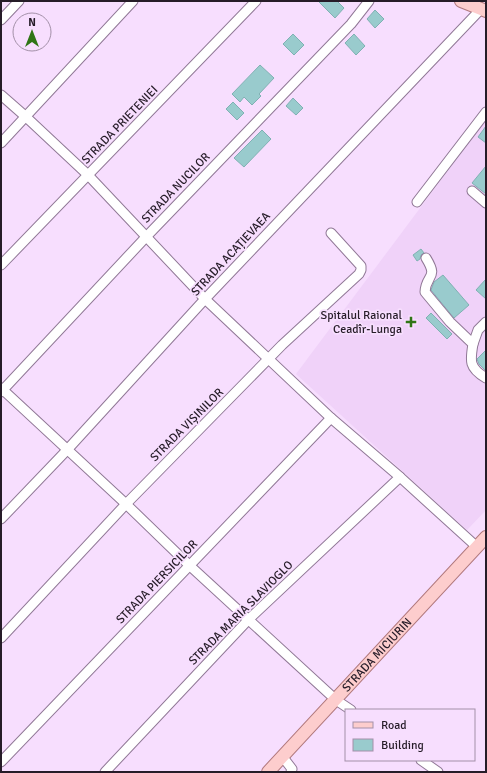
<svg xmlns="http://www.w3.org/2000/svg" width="487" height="773" viewBox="0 0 487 773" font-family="Signika,sans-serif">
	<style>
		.built { fill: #f0d2f9 }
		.building { fill: #99cbcd; stroke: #80b1b3 }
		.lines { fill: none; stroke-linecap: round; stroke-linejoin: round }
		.minor-casing { stroke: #907896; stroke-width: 11 }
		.major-casing { stroke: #b1797d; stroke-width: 14 }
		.minor { stroke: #fff; stroke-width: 9 }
		.major { stroke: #fdcdcd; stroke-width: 12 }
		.poi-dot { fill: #307516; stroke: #f7defe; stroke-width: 1.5 }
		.labels { text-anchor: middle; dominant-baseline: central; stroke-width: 3.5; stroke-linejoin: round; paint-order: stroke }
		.street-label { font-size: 12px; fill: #261c28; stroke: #f7defe }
		.poi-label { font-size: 12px; fill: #261c28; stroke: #f7defe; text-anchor: end }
	</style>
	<rect width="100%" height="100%" fill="#f7defe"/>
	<path class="built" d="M486,120V510L467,530L296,374Z"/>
	<g class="building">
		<path d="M318,1H337L344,8L335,18Z"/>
		<path d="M375,10L384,19L375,28L367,19Z"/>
		<path d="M293,34L304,45L294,55L283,44Z"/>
		<path d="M354,34L365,46L356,55L345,43Z"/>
		<path d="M260,65L274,78L259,94L261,96L252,105L244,97L240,102L232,94Z"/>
		<path d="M293,98L303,108L296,115L286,106Z"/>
		<path d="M233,102L244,113L237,120L226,109Z"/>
		<path d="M486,126V143L478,137Z"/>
		<path d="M262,130L271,139L244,167L234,158Z"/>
		<path d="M486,166V194L472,183Z"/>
		<path d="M421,249L424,253L421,255L420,259L417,261L413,255Z"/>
		<path d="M443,275L469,305L454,318L431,290L434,282Z"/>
		<path d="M486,279V299L476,290Z"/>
		<path d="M431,313L452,334L447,339L426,318Z"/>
		<path d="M486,350V371L479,364L477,359Z"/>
	</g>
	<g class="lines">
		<defs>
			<g id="minor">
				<path d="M1,20L19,1"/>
				<path d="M1,95L25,116L88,175L205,299L331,418L400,477L477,547"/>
				<path d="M1,143L133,1"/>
				<path d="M472,191L486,203"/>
				<path d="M417,202L486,112"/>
				<path d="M426,258C439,279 426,274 425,292L450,322L473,344C470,361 469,368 486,378"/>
				<path d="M1,265L256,1"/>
				<path d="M473,344L478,330L486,322"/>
				<path d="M1,388L126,504L189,565L336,700L351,710"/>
				<path d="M1,392L146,237L351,24L369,1"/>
				<path d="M1,519L67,450L205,299L481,9"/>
				<path d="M1,638L126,504L282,345L359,274L361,270V266L331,233"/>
				<path d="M282,756L292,769L291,772"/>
				<path d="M421,760L438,772"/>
				<path d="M1,762L331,418"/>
				<path d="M105,772L249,619L400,477"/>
			</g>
			<g id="major">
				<path d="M461,1L486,11"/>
				<path id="s1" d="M268,772L486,537"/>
			</g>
		</defs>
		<use href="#minor" class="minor-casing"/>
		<use href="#major" class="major-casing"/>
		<use href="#minor" class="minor"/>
		<use href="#major" class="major"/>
	</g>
	<path class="poi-dot" d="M409 316h4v4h4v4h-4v4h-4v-4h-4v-4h4z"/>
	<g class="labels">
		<g class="street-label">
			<text transform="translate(120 125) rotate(-46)">STRADA PRIETENIEI</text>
			<text transform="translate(176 188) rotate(-46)">STRADA NUCILOR</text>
			<text transform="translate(231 254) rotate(-47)">STRADA ACAȚIEVAEA</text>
			<text transform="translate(187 425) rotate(-45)">STRADA VIȘINILOR</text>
			<text transform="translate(157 582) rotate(-46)">STRADA PIERSICILOR</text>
			<text transform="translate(241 613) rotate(-45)">STRADA MARIA SLAVIOGLO</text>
			<text stroke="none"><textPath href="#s1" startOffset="160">STRADA MICIURIN</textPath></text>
		</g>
		<g class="poi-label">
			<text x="402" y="315">Spitalul Raional<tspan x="402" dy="14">Ceadîr-Lunga</tspan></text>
		</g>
	</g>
	<rect width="487" height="773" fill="none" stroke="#261c28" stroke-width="4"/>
	<rect x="345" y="709" width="130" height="52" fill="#f7defe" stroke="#a390a8"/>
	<rect x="353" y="722" width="20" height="6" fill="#fdcdcd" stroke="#a390a8"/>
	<text x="381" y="729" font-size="12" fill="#261c28">Road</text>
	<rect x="353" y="739" width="20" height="12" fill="#99cbcd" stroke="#a390a8"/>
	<text x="381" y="749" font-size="12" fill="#261c28">Building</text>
	<g transform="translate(32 32)"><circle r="19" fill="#f7defe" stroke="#a390a8"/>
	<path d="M0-3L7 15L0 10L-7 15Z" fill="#307516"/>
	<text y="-6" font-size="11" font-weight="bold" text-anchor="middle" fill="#261c28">N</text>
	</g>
</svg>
